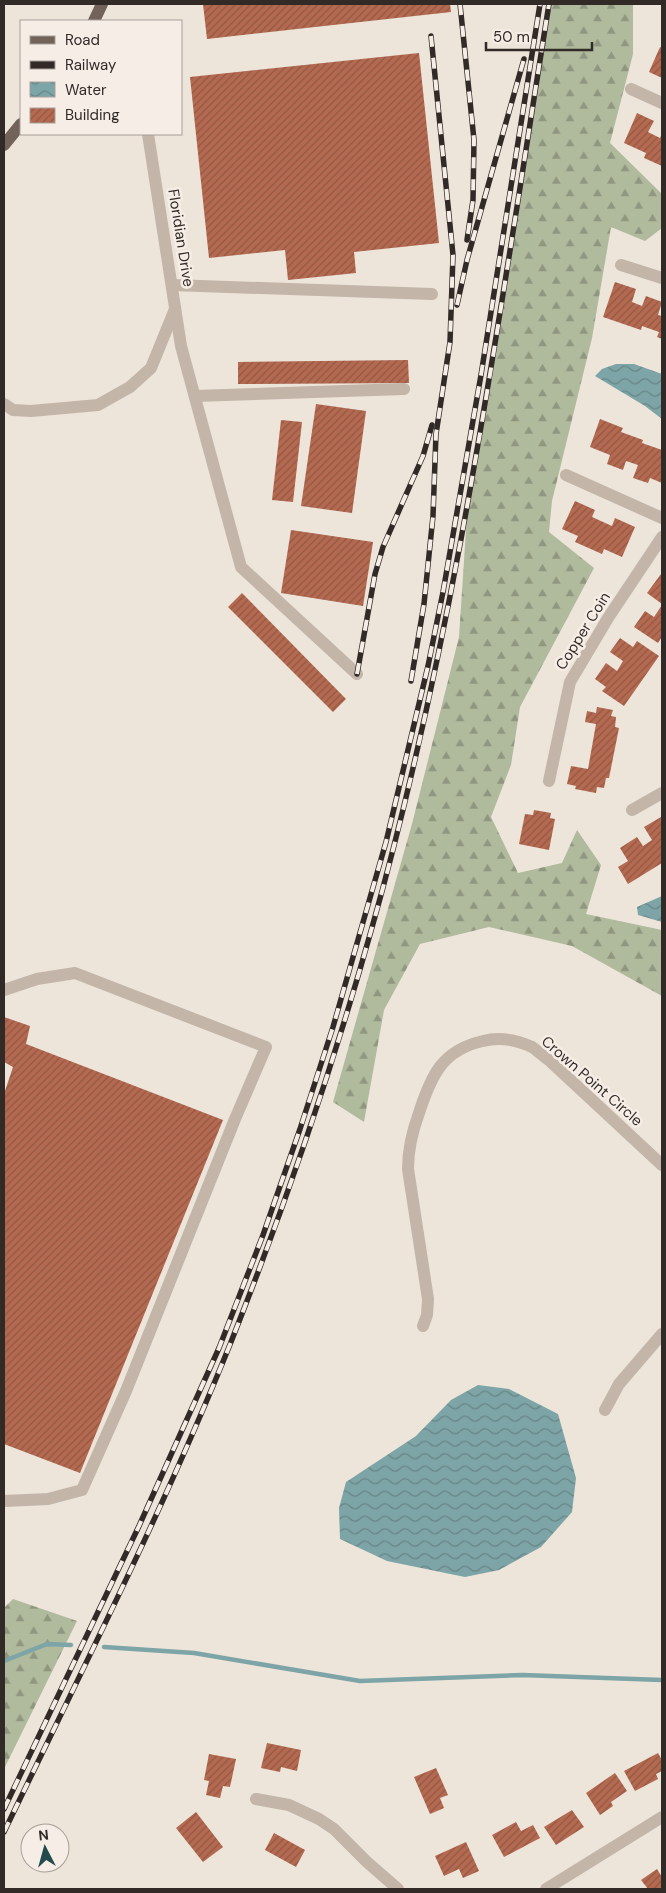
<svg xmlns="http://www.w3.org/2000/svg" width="666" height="1893" viewBox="0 0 666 1893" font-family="'DM Sans',sans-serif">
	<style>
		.forest { fill: url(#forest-firs) }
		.water { fill: url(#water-waves) }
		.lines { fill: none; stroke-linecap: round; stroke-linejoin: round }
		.stream { stroke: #7da4a6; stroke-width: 4.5 }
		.building { fill: url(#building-hatch) }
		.minor { stroke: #c3b5a8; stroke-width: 12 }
		.major { stroke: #71625a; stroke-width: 12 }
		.rail-casing { stroke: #312a27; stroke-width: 5.5 }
		.rail { stroke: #f6eee6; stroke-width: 4; stroke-dasharray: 11; stroke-linecap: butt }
		.labels { text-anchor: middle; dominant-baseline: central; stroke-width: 5; stroke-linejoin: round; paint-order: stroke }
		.street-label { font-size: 15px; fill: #312a27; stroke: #f6eee6 }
	</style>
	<defs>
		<pattern id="forest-firs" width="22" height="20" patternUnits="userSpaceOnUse" patternTransform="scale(1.25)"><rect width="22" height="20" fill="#b0ba9d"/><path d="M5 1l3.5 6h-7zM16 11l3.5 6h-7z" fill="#909780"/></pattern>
		<pattern id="water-waves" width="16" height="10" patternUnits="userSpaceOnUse" patternTransform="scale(1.25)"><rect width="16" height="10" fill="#7da4a6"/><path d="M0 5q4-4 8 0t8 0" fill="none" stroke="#678687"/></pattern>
		<pattern id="building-hatch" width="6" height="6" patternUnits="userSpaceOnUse" patternTransform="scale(1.25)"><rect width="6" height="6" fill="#b46a51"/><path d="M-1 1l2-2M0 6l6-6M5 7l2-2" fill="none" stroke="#935743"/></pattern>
	</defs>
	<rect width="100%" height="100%" fill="#ede4da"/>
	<g class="forest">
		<path d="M549,4H633V54L610,143L662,194V228L645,241L611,227L592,338L552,501L549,532L594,568L520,707L511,765L491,817L518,873L562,863L577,830L601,865L586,914L662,930V996L572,946L489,927L420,944L384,1010L364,1122L333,1102L412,824L459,637L468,500Z"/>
		<path d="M13,1599L77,1621L4,1769V1608Z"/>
	</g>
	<g class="water">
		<path d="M616,364H634L662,374V419L645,406L595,376L602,369Z"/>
		<path d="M662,896V922L638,915L637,907Z"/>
		<path d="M478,1385L509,1389L558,1414L576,1478L572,1512L541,1547L499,1570L465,1577L387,1561L340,1539L339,1508L346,1482L416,1436L451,1400Z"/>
	</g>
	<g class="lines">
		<g class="stream">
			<path d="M104,1647L194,1653L360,1681L522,1675L662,1680"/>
			<path d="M4,1661L47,1644L71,1645"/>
		</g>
	</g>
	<g class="building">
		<path d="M203,4H450L451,12L207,39Z"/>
		<path d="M660,47L662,48V78L649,72Z"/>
		<path d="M419,53L439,243L354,252L356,273L288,280L285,250L209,258L190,77Z"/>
		<path d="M637,113L654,121L648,132L660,138L662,133V166L644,158L646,153L624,143Z"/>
		<path d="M615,282L636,289L632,302L642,306L646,296L662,302L658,315L662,316V339L657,337L659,332L642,326L641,330L603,317Z"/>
		<path d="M408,360L409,383L238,384V362Z"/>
		<path d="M316,404L366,411L352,513L301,506Z"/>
		<path d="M600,419L623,428L621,432L643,440L642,443L662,450V483L650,478L648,483L633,478L638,465L626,461L623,470L607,464L610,455L590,447Z"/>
		<path d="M281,420L302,422L293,502L272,500Z"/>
		<path d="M575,501L595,510L592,517L612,526L615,518L635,527L622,557L604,549L602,554L575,542L578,536L562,529Z"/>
		<path d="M291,530L373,542L363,606L281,593Z"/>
		<path d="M661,574L662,575V604L647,593Z"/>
		<path d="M242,593L346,699L333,712L228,607Z"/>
		<path d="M662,605V637L658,643L634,627L645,611L654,617Z"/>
		<path d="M620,638L633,647L637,641L659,656L624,706L602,691L606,687L595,679L606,663L617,671L623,661L610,652Z"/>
		<path d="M597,707L613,710L611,716L616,717L615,727L619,728L609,778H606L604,788L597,787L596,793L575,789L576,786L567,784L571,766L588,769L596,724L585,722L587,711L596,713Z"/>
		<path d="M534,810L551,813L550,818L555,819L549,850L519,844L525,814L533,815Z"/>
		<path d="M661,817L662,820V863L628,884L618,867L628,861L620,848L637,837L643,846L652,840L644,827Z"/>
		<path d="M4,1017L30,1026L26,1044L223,1120L80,1473L4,1444V1094L13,1067L4,1062Z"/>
		<path d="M267,1743L301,1750L297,1771L281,1767L280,1772L261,1768Z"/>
		<path d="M658,1753L662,1760V1771L656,1774L658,1779L635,1791L624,1771Z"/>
		<path d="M209,1754L236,1759L230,1787L223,1786L220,1798L206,1795L209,1781L204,1780Z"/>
		<path d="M436,1768L448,1795L440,1798L444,1808L430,1814L414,1777Z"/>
		<path d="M615,1773L627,1791L611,1802L613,1806L600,1815L586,1793Z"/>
		<path d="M572,1810L584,1827L556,1845L544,1827Z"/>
		<path d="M196,1812L223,1847L203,1862L176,1828Z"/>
		<path d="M516,1822L521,1831L533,1825L540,1838L504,1857L492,1835Z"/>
		<path d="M274,1833L305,1850L296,1867L265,1850Z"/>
		<path d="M466,1842L479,1871L463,1878L459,1869L444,1876L435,1856Z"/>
		<path d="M657,1869L662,1877V1889H648L641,1880Z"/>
	</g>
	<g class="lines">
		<g class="minor">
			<path d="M631,89L662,103"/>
			<path d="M148,134L181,346L241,567L357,674"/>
			<path d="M621,265L662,278"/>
			<path d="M172,285L432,294"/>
			<path d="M195,396L404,389"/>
			<path d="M4,404L13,410L31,411L98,405L130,387L151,368L175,309"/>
			<path d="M566,475L662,518"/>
			<path d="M549,781L570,682L608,618L662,537"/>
			<path d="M632,810L662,793"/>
			<path d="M4,990L37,979L75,973L266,1047L235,1119L126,1391L82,1490L48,1499L4,1501"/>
			<path d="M423,1326L427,1315L428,1299L408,1169C408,1149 412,1132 419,1113C431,1076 442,1050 483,1041C499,1037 517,1040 532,1047C538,1051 544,1057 550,1061L662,1165"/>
			<path d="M605,1410L619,1384L662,1334"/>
			<path d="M256,1799L289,1805L319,1819L334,1829L367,1862L398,1889"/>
			<path d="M546,1889L662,1817"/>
		</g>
		<g class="major">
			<path d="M94,21L102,4"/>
			<path d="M4,145L21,124"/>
		</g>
		<defs>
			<g id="rail">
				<path d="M460,4L474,140L473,200L467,240"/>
				<path d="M457,305L467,260L524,59"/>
				<path d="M357,674L375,574L383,547L423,456L432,425"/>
				<path d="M411,681L424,604L433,516L436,434L450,342L453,255L431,36"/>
				<path d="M4,1809L139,1526L219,1348L263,1235L300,1129L333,1027L386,842L428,666L443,592L481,375L540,4"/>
				<path d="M4,1832C82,1670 164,1509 231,1342C284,1208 332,1070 371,931C457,628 499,315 549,4"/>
			</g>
		</defs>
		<use href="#rail" class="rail-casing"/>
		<use href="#rail" class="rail"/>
	</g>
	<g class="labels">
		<g class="street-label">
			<text transform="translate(181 238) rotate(81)">Floridian Drive</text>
			<text transform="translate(583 631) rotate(-58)">Copper Coin</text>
			<text transform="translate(592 1081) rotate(41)">Crown Point Circle</text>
		</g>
	</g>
	<rect width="666" height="1893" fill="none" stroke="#312a27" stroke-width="10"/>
	<rect x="20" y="20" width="162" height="115" fill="#f6eee6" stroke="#a7a09a"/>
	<rect x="30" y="36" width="25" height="8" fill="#71625a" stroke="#a7a09a"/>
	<text x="65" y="45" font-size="15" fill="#312a27">Road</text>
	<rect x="30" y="61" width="25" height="8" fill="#312a27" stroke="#a7a09a"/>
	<text x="65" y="70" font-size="15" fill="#312a27">Railway</text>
	<rect x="30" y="82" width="25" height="15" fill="url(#water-waves)" stroke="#a7a09a"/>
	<text x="65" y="95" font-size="15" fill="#312a27">Water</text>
	<rect x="30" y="108" width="25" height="15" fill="url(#building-hatch)" stroke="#a7a09a"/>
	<text x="65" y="120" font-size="15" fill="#312a27">Building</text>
	<g transform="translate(45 1848) rotate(354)"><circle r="24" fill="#f6eee6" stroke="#a7a09a"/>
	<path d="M0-4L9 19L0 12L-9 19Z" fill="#234a4d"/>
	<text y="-8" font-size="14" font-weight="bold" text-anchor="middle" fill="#312a27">N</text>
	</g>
	<path d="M486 42v8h106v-8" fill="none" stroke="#312a27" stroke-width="2.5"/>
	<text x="493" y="42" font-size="15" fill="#312a27" stroke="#f6eee6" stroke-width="4" paint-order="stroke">50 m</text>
</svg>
